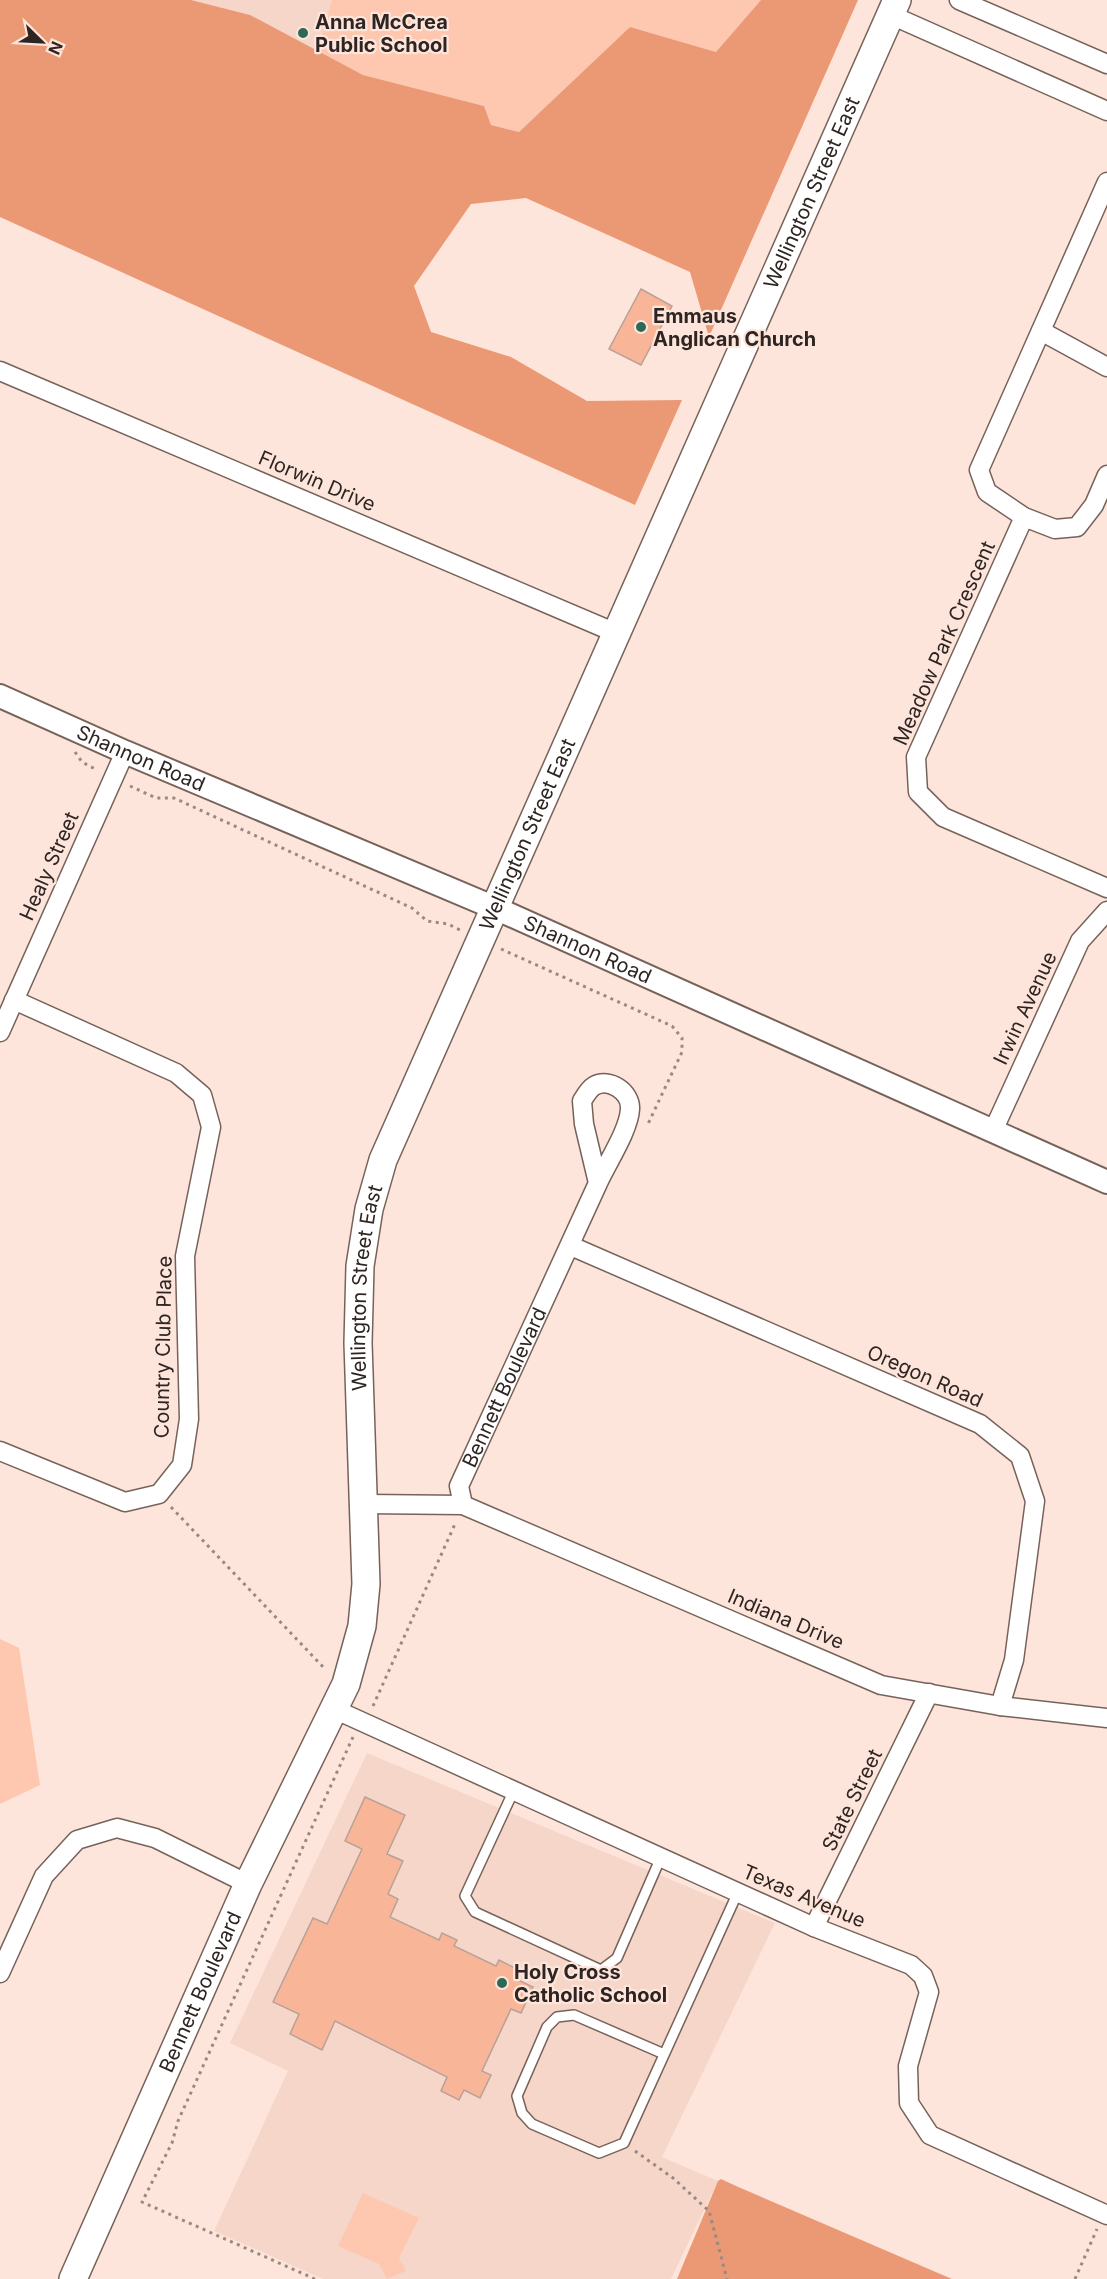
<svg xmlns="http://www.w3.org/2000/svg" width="1107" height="2279" viewBox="0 0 1107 2279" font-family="Inter,sans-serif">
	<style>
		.built { fill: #f6d6c9 }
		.green { fill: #fdc7b0 }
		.forest { fill: #eb9874 }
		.building { fill: #f9b598; stroke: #b8a198; stroke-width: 1.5 }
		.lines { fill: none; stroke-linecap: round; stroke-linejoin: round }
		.service-casing { stroke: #776259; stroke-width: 12 }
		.minor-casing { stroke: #776259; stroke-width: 21 }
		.tertiary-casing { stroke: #776259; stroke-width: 26 }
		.secondary-casing { stroke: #776259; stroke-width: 30 }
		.path { stroke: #9a8982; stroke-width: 3; stroke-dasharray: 3 4.5; stroke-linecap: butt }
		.service { stroke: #fff; stroke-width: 9 }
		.minor { stroke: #fff; stroke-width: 18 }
		.tertiary { stroke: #fff; stroke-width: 22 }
		.secondary { stroke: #fff; stroke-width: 27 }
		.poi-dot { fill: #2d6954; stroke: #fee5db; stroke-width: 2 }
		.labels { text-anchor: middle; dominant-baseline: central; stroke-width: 4.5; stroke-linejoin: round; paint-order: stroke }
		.poi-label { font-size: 20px; font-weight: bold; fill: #2e2522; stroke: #fee5db; text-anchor: start }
		.street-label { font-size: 20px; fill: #2e2522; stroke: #fee5db }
	</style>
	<rect width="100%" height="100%" fill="#fee5db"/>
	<g class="built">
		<path d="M191,0H332L317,51L249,15Z"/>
		<path d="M367,1753L775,1923L662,2157L718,2181L671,2279H323L214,2231L288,2071L230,2043Z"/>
	</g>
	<g class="green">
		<path d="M332,0H761L716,52L630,27L519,132L491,125L484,106L363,75L317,51Z"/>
		<path d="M0,1639L19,1648L40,1785L0,1804Z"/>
		<path d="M363,2193L419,2218L399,2258L406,2271L387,2279L379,2264L338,2246Z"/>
	</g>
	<g class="forest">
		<path d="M0,0H191L250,15L363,75L484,106L491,125L519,132L630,27L716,52L761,0H858L709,337L690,272L526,198L471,204L414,286L431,332L511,357L587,401L682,400L635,505L0,217Z"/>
		<path d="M721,2179L736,2186L952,2279H677L718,2181Z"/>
	</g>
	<g class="building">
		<path d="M641,289L672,306L641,365L609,349Z"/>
		<path d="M365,1797L405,1815L387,1854L403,1861L388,1894L398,1899L390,1917L439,1940L442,1933L457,1940L454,1946L496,1966L499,1960L519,1970L514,1978L533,1987L521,2013L511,2009L482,2071L491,2075L480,2098L464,2090L459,2100L441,2091L447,2077L335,2021L322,2050L290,2034L299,2014L273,2002L313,1918L327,1924L362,1849L345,1841Z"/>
	</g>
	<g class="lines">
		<defs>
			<g id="service">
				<path d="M514,1790L465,1896L475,1912L601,1970L617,1958L661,1857"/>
				<path d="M664,2054L574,2015L557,2017L547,2027L517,2096L522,2113L532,2124L599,2153L624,2143L738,1892"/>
			</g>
			<g id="minor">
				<path d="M959,0L1107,64"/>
				<path d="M891,15L1107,111"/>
				<path d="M1107,182L979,470L987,492L1024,517L1055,529L1077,527L1094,505L1107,475"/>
				<path d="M1041,331L1107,367"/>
				<path d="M0,371L616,633"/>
				<path d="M1024,517L916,757L918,792L943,817L1107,888"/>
				<path d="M0,1032L125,752"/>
				<path d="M993,1131L1080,941L1107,911"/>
				<path d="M571,1246L980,1424L1020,1456L1035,1501L1014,1660L1000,1706"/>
				<path d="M0,1451L125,1502L159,1494L182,1465L189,1419L185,1256L211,1127L202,1095L176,1073L14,1000"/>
				<path d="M365,1504L463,1505L881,1685L1000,1706L1107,1718"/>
				<path id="s1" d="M463,1505L459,1486L598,1183L584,1124L582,1101C585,1096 589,1089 594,1086C609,1077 631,1092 630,1109C629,1130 607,1163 598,1183"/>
				<path d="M334,1709L814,1927L911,1965L923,1976L929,1992L908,2066L909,2103L930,2135L1107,2215"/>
				<path d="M814,1927L929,1693"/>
				<path d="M0,1973L44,1876L77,1840L117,1828L155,1838L248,1884"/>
			</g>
			<g id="tertiary">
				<path id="s2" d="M0,696L125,752L495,908L1107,1182"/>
			</g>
			<g id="secondary">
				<path id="s3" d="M73,2279L248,1884L346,1684L362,1626L366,1584L358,1343L360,1266L369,1209L383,1160L897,0"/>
			</g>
		</defs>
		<use href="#service" class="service-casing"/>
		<use href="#minor" class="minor-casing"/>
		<use href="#tertiary" class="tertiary-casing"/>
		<use href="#secondary" class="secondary-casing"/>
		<g class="path">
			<path d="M75,752L82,762L97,770"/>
			<path d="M130,786L156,798H174L412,908L427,921L448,924L462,931"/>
			<path d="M501,949L672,1026L682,1038V1052L647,1126"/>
			<path d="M171,1507L325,1669"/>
			<path d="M373,1706L455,1524"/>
			<path d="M635,2151L673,2178L709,2211L727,2279"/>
			<path d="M315,2279L142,2202L172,2143L178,2121L353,1737"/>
			<path d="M1075,2279L1097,2229"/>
		</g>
		<use href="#service" class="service"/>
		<use href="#minor" class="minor"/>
		<use href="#tertiary" class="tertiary"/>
		<use href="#secondary" class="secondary"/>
	</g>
	<g class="poi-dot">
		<circle cx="303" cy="33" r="6"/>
		<circle cx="641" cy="327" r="6"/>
		<circle cx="502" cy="1983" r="6"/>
	</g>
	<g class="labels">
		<g class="poi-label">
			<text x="315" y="22">Anna McCrea<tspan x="315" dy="23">Public School</tspan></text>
			<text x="653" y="316">Emmaus<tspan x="653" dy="23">Anglican Church</tspan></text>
			<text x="514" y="1972">Holy Cross<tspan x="514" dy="23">Catholic School</tspan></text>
		</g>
		<g class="street-label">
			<text stroke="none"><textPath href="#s3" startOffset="2242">Wellington Street East</textPath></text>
			<text transform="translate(317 481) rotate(23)">Florwin Drive</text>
			<text transform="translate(944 643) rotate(-66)">Meadow Park Crescent</text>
			<text stroke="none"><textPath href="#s2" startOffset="154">Shannon Road</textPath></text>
			<text stroke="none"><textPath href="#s3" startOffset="1540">Wellington Street East</textPath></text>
			<text transform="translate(49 866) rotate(-66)">Healy Street</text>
			<text stroke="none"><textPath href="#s2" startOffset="640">Shannon Road</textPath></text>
			<text transform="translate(1025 1008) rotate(-65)">Irwin Avenue</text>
			<text stroke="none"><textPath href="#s3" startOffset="1054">Wellington Street East</textPath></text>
			<text transform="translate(163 1347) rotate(-89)">Country Club Place</text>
			<text transform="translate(925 1376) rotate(24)">Oregon Road</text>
			<text stroke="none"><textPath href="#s1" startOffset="128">Bennett Boulevard</textPath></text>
			<text transform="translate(786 1619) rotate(23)">Indiana Drive</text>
			<text transform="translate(852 1800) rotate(-64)">State Street</text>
			<text transform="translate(804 1896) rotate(23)">Texas Avenue</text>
			<text stroke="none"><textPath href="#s3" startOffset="314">Bennett Boulevard</textPath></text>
		</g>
	</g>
	<g transform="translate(42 42) rotate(114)" stroke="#fee5db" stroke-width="4.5" paint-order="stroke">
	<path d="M0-4.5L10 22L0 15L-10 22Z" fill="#2e2522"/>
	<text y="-9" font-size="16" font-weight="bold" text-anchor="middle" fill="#2e2522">N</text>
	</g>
</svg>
